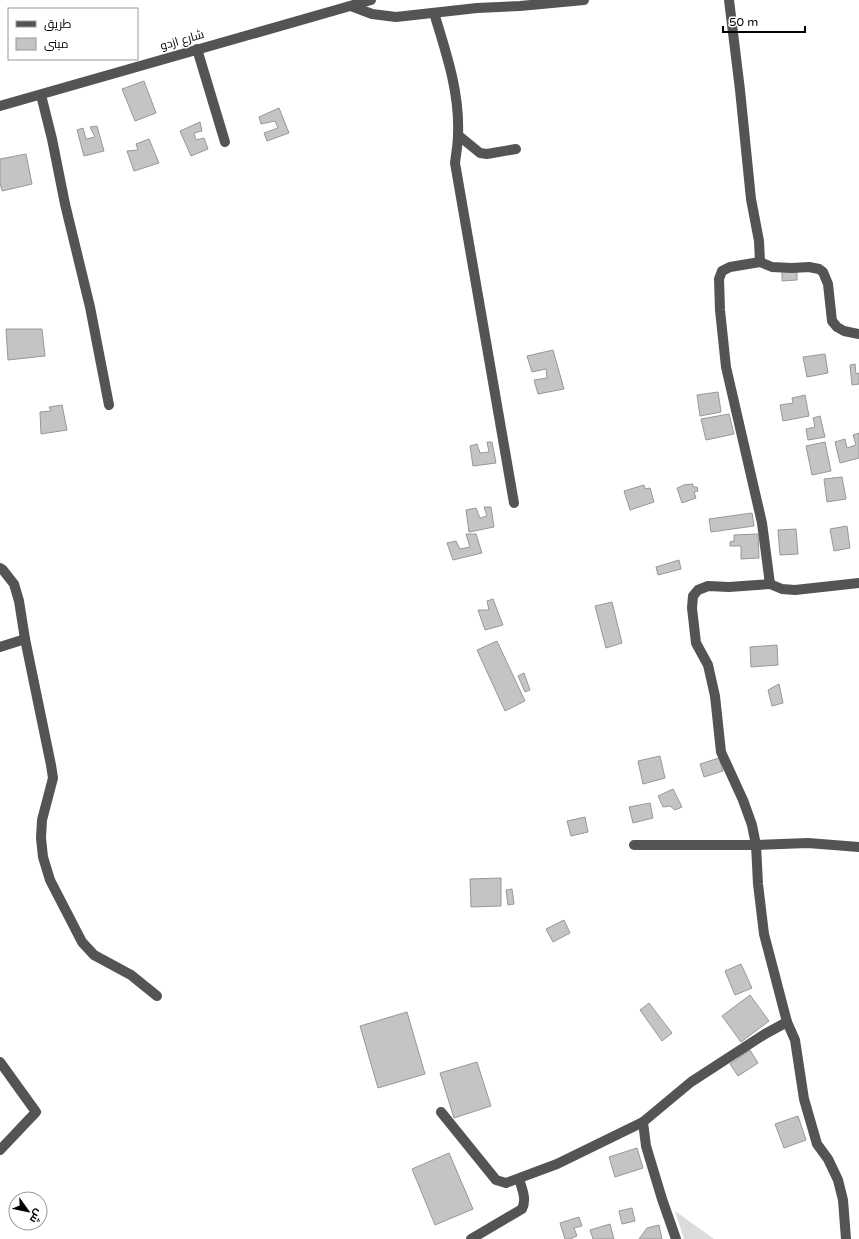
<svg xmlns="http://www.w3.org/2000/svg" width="859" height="1239" viewBox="0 0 859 1239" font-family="'Varela Round',Cairo,sans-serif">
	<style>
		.green { fill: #dbdbdb }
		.building { fill: #c4c4c4; stroke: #989898 }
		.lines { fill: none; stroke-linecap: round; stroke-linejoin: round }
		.minor { stroke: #545454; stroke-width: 10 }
		.labels { text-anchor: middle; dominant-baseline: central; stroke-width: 3; stroke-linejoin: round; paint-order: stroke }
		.street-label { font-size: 12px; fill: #000; stroke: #fff }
	</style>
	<rect width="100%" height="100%" fill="#fff"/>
	<path class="green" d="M675,1211L714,1239H684Z"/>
	<g class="building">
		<path d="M144,81L156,113L135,121L122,89Z"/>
		<path d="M279,108L289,133L267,141L264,133L278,128L275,121L261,124L259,117Z"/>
		<path d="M200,122L202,131L194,133L196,140L204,138L208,149L191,156L180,131Z"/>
		<path d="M97,126L104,151L84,156L77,130L83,128L86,139L95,137L90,127Z"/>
		<path d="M149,139L159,163L134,171L127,151L138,150L136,144Z"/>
		<path d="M26,154L32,184L2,191L0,183V159Z"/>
		<path d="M782,271H797V280L782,281Z"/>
		<path d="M6,329H42L45,356L8,360Z"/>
		<path d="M553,350L564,389L538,394L534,380L547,378L546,369L532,372L527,356Z"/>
		<path d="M825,354L828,373L807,377L803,357Z"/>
		<path d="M855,364L856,374L859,373V384L852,385L850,365Z"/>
		<path d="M718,392L721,412L700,416L697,395Z"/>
		<path d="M805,395L809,416L783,421L780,405L793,403L792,398Z"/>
		<path d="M62,405L67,430L41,434L40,412L51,411L49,407Z"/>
		<path d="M729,414L734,434L706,440L701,419Z"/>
		<path d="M820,416L825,437L808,440L806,429L815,427L813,418Z"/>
		<path d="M859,433V458L840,463L835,442L845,439L847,448L856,445L853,435Z"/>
		<path d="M487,442H492L496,463L473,466L470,446L477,444L480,453L489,452Z"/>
		<path d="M825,442L831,471L812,475L806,446Z"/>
		<path d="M842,477L846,499L827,502L824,479Z"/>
		<path d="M693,484V487H697L698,491L694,492L696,498L682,503L677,488L682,486L683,485Z"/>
		<path d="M644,485L645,489L650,488L654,502L630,510L624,491Z"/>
		<path d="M484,507H491L494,527L469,532L466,510L476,508L480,518L487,516Z"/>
		<path d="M752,513L754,526L711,532L709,519Z"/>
		<path d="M847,526L850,548L834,551L830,529Z"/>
		<path d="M796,529L798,554L780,555L778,530Z"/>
		<path d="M466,534H476L482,553L453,560L447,543L456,541L460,549L470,547Z"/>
		<path d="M758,534L759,558L741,559V546H730V542L734,541V535Z"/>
		<path d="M679,560L681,569L658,575L656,567Z"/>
		<path d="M493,599L503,625L485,630L478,610H489L487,601Z"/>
		<path d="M612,602L622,643L606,648L595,606Z"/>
		<path d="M497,641L525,701L505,711L477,650Z"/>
		<path d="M777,645L778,665L751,667L750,647Z"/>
		<path d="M524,673L530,690L525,692L518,676Z"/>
		<path d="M779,684L783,703L772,706L768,690Z"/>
		<path d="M660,756L665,778L643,784L638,761Z"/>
		<path d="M719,758L723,771L704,777L700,764Z"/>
		<path d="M673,789L682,807L675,810L670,806L663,807L658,796Z"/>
		<path d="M650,803L653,818L633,823L629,807Z"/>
		<path d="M585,817L588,832L571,836L567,821Z"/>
		<path d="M501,878V906L471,907L470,879Z"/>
		<path d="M512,889L514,904L508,905L506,890Z"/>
		<path d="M564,920L570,933L553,942L546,929Z"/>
		<path d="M741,964L752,988L735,995L725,971Z"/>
		<path d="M750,995L769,1021L741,1042L722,1016Z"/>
		<path d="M649,1003L672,1033L662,1041L640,1010Z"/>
		<path d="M407,1012L425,1074L378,1088L360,1026Z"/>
		<path d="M750,1050L758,1063L738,1076L730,1064Z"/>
		<path d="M477,1062L491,1106L454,1118L440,1073Z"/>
		<path d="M798,1116L806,1140L784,1148L775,1124Z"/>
		<path d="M637,1148L643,1168L615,1177L609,1157Z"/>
		<path d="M449,1153L473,1209L435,1225L412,1169Z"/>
		<path d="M632,1208L635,1221L622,1224L619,1211Z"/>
		<path d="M579,1217L582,1226L574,1228L577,1236L570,1239H565L560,1223Z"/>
		<path d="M610,1224L614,1239H593L590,1230Z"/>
		<path d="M659,1225L662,1239H639L647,1228Z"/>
	</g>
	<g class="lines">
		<g class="minor">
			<path d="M729,0L740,90L751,199L759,241L760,262"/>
			<path d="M351,6L372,14L396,17L477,8L520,6L584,0"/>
			<path d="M434,13C446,52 460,93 458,135C458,144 456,154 455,163L514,503"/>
			<path d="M197,49L225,142"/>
			<path d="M41,95L52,139L65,204L90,307L109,405"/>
			<path d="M0,106L371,0"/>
			<path d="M458,135L480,153L487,154L516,149"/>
			<path d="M0,568L3,570L14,584L19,601L25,639L51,765L53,778L42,820L41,838L43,857L50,880L82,942L94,955L131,975L157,996"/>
			<path d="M770,584L782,589L795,590L859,583"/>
			<path d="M0,647L25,639"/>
			<path d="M634,845H756L808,843L859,847"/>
			<path d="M787,1022L795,1040L804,1099L817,1144L828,1159L838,1180L843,1200L846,1239"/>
			<path d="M0,1062L36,1112L0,1150"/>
			<path d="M441,1112L496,1180L506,1183L557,1164L643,1122"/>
			<path d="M471,1239L522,1209C527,1199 522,1189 519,1179"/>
			<path d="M676,1239L662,1199L646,1146L643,1122L691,1082L765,1034L787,1022L764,934L758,884L756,845L752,825L743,800L721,752L715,696L708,665L696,643L692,608L693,596L698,590L708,586L729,587L770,584L762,523L726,367L720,310L719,279L722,271L730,267L760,262L772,267L792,268L809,267L819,269L823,272L828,284L832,321L837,327L844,331L859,334"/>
		</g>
	</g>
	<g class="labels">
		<g class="street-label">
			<text transform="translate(182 40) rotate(-16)">شارع ازدو</text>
		</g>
	</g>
	<rect x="8" y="8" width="130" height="52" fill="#ffffff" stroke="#999999"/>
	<rect x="16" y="21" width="20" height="6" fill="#545454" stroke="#999999"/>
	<text x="44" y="28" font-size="12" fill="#000000">طريق</text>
	<rect x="16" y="38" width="20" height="12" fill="#c4c4c4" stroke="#999999"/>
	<text x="44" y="48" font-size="12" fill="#000000">مبنى</text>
	<g transform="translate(28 1211) rotate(123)"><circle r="19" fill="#ffffff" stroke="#999999"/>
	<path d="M0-3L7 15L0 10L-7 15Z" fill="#000000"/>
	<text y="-6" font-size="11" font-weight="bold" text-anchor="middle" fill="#000000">ش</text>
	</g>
	<path d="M723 26v6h82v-6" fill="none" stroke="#000000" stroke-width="2"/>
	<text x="729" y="26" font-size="12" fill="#000000" stroke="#ffffff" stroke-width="3" paint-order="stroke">50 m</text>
</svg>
